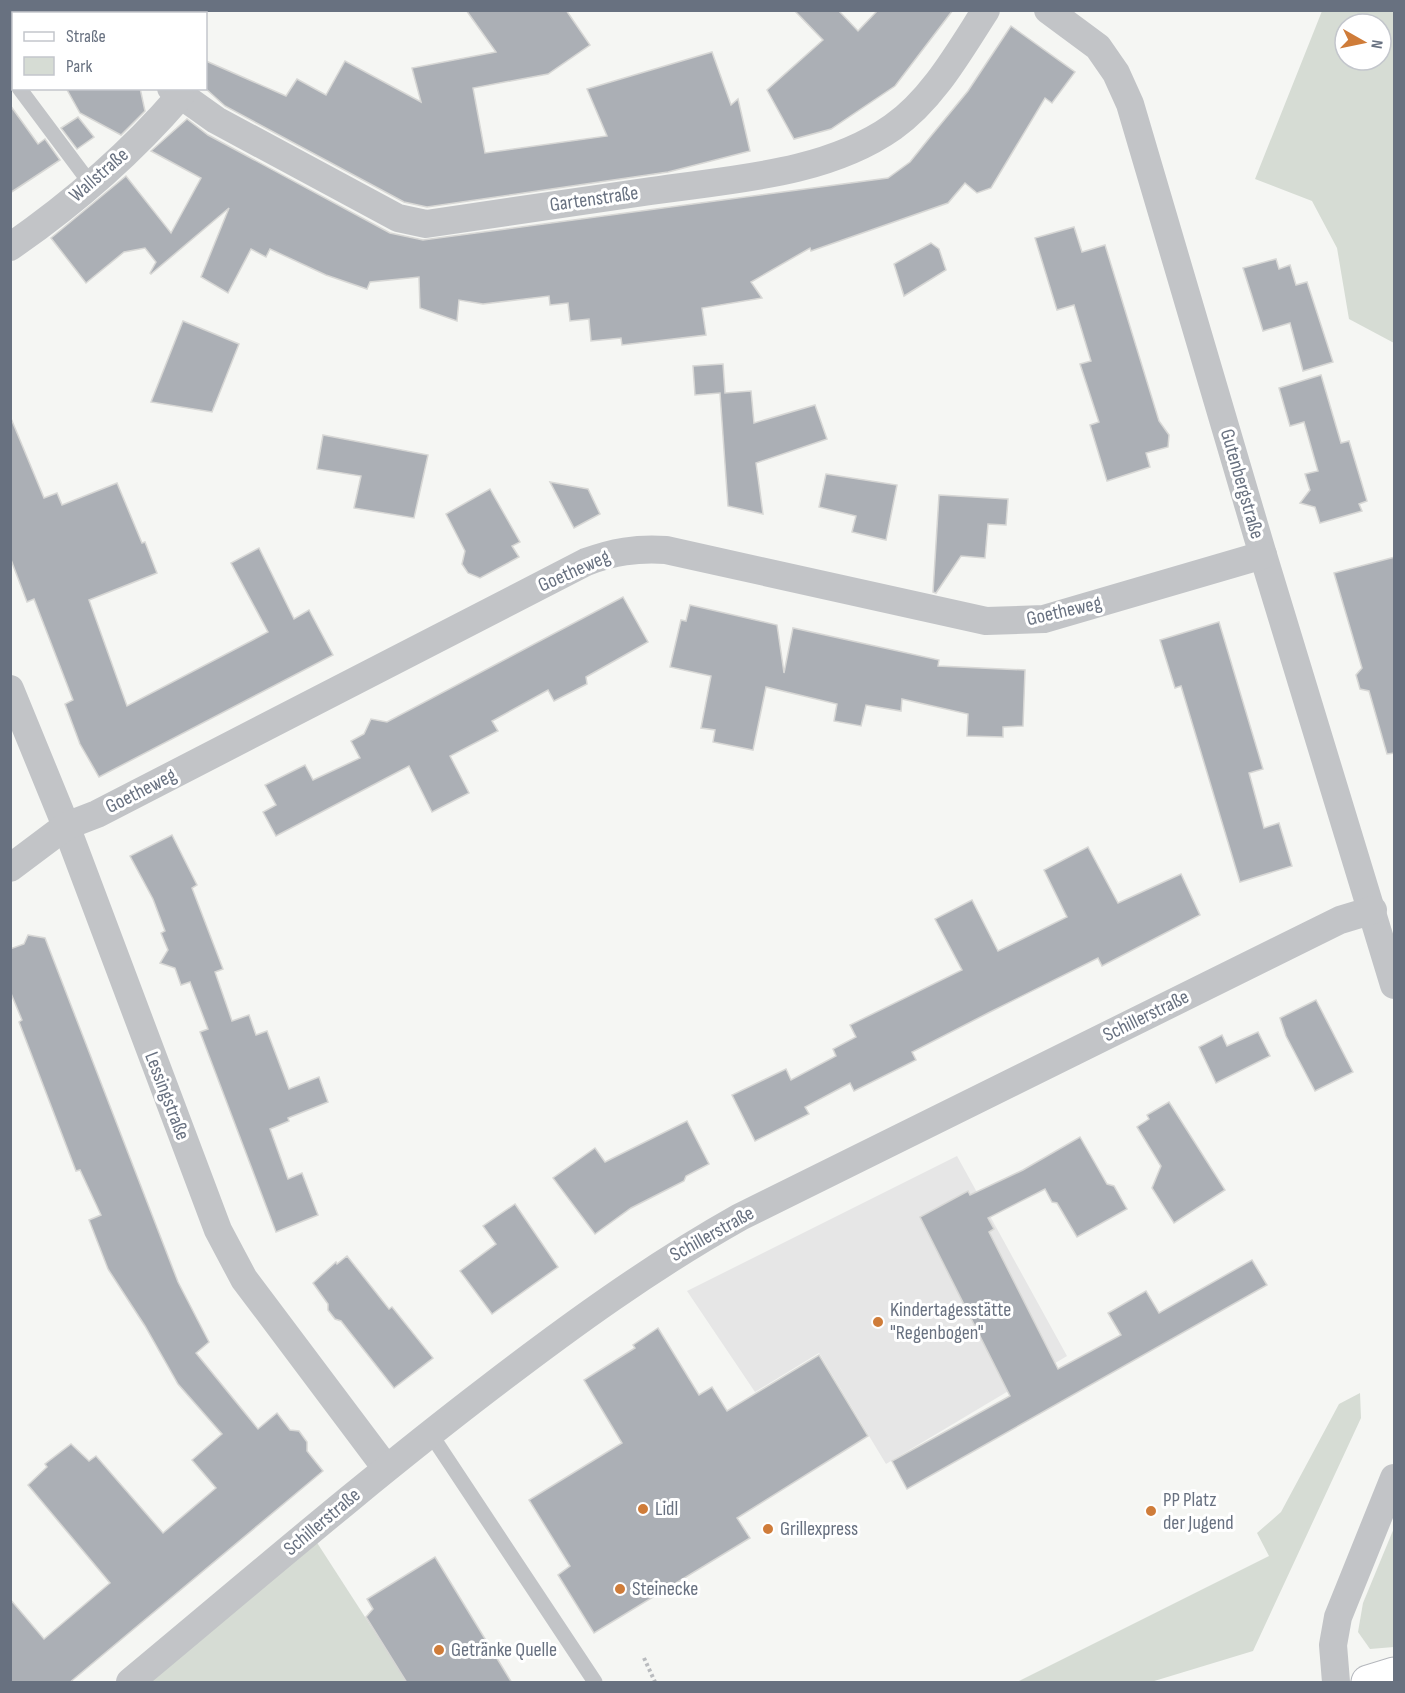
<svg xmlns="http://www.w3.org/2000/svg" width="1405" height="1693" viewBox="0 0 1405 1693" font-family="'Sofia Sans Condensed',sans-serif">
	<style>
		.built { fill: #e6e6e6 }
		.green { fill: #d6dcd4; fill-rule: evenodd }
		.building { fill: #abafb5; stroke: #d7d7d5; stroke-width: 1.5 }
		.lines { fill: none; stroke-linecap: round; stroke-linejoin: round }
		.secondary-casing { stroke: #b4b7bc; stroke-width: 35 }
		.path { stroke: #b9bbbe; stroke-width: 4; stroke-dasharray: 3 3; stroke-linecap: butt }
		.service { stroke: #c2c4c7; stroke-width: 15 }
		.minor { stroke: #c2c4c7; stroke-width: 28 }
		.secondary { stroke: #fff; stroke-width: 33 }
		.poi-dot { fill: #cf7c39; stroke: #fff; stroke-width: 2 }
		.labels { text-anchor: middle; dominant-baseline: central; stroke-width: 6; stroke-linejoin: round; paint-order: stroke }
		.street-label { font-size: 20px; fill: #687180; stroke: #fff }
		.poi-label { font-size: 20px; fill: #687180; stroke: #fff; text-anchor: start }
	</style>
	<rect width="100%" height="100%" fill="#f5f6f3"/>
	<path class="built" d="M957,1156L1067,1356L886,1464L819,1353L755,1392L687,1291Z"/>
	<g class="green">
		<path d="M1322,11H1394V343L1349,319L1337,248L1312,201L1255,179ZM1345,24H1381V60H1345Z"/>
		<path d="M1360,1393L1361,1418L1253,1651L1151,1682H1017L1269,1556L1257,1533L1281,1512L1339,1404Z"/>
		<path d="M1394,1528V1647L1370,1649L1358,1632L1363,1603Z"/>
		<path d="M314,1538L407,1682H145Z"/>
	</g>
	<g class="building">
		<path d="M466,10H566L590,45L548,74L473,88L485,153L607,136L587,89L712,52L731,105L738,99L750,151L668,172L427,207L404,202L225,106L206,89V61L286,96L297,79L326,95L345,61L421,102L412,68L496,52Z"/>
		<path d="M794,10H838L858,31L878,10H953L895,86L831,129L794,139L767,90L823,40Z"/>
		<path d="M1011,26L1075,72L1052,103L1045,98L991,188L977,193L965,183L948,203L811,251L810,248L751,282L762,298L702,308L706,335L622,345L621,338L591,341L589,319L570,321L568,303L550,305L549,296L483,304L459,300L457,321L420,308L419,277L370,282L367,289L326,275L270,249L266,257L251,249L228,293L201,277L229,208L151,274L150,273L156,262L145,248L124,252L86,283L51,238L126,176L171,233L201,178L151,151L187,119L208,135L390,233L423,240L888,178L910,162L931,136L968,91Z"/>
		<path d="M66,88H140L145,111L121,135L80,113Z"/>
		<path d="M10,105L38,144L45,139L60,160L10,193Z"/>
		<path d="M78,117L94,137L77,149L61,128Z"/>
		<path d="M1074,227L1082,252L1105,245L1159,421L1169,435L1168,447L1146,453L1150,467L1107,481L1090,425L1099,422L1080,364L1091,361L1074,305L1057,310L1035,238Z"/>
		<path d="M931,243L939,249L946,270L904,296L894,264Z"/>
		<path d="M1276,259L1279,269L1290,265L1296,285L1307,282L1333,362L1303,371L1290,323L1263,331L1243,268Z"/>
		<path d="M183,321L239,344L212,412L151,402Z"/>
		<path d="M723,364L725,393L751,391L754,423L815,405L827,439L756,463L763,514L728,506L720,393L695,395L693,366Z"/>
		<path d="M1321,375L1341,443L1349,441L1367,501L1359,504L1362,511L1320,523L1315,507L1300,503L1310,490L1305,474L1318,471L1304,422L1290,426L1279,388Z"/>
		<path d="M10,416L44,498L57,493L62,505L117,483L142,543L145,542L157,573L89,600L127,706L268,632L231,563L259,548L294,619L309,610L333,655L99,777L80,744L65,704L73,700L34,599L27,602L10,557Z"/>
		<path d="M323,435L428,455L414,518L354,508L361,476L317,469Z"/>
		<path d="M826,474L897,485L886,540L852,532L856,516L819,507Z"/>
		<path d="M550,482L588,489L600,514L574,528Z"/>
		<path d="M490,489L520,542L512,546L519,557L480,578L468,573L462,564L465,551L446,514Z"/>
		<path d="M939,495L1008,499L1006,525L988,524L985,558L961,556L936,593L933,592Z"/>
		<path d="M1395,557V753L1387,754L1369,691L1360,689L1356,675L1362,668L1334,573Z"/>
		<path d="M623,597L648,642L586,677L587,684L554,701L548,690L492,721L498,731L450,756L469,793L432,812L409,766L276,836L263,812L276,805L265,785L305,765L313,780L360,758L351,741L364,734L371,719L387,722Z"/>
		<path d="M690,605L777,625L784,673L793,628L939,660L938,666L1025,670L1023,726L1003,727V737L967,736L968,714L902,699L901,711L866,705L861,726L834,721L837,704L766,687L753,750L713,742L715,730L701,728L711,676L670,667L681,620L686,621Z"/>
		<path d="M1219,622L1263,769L1249,773L1264,828L1279,823L1292,866L1240,882L1181,686L1175,688L1160,640Z"/>
		<path d="M172,835L197,885L192,888L223,969L215,972L232,1021L249,1015L256,1035L267,1031L289,1089L319,1077L328,1102L288,1118L289,1121L270,1129L288,1179L302,1173L318,1215L276,1232L200,1032L208,1029L190,982L181,985L175,968L160,963L168,950L161,933L165,931L153,899L130,856Z"/>
		<path d="M1088,847L1118,903L1181,874L1200,915L1102,966L1098,958L990,1012L912,1052L916,1060L854,1091L850,1083L805,1107L809,1114L755,1141L732,1095L786,1069L791,1080L836,1056L833,1049L856,1037L850,1025L962,970L935,919L972,900L998,951L1067,917L1044,870Z"/>
		<path d="M28,935L45,938L178,1282L209,1342L196,1353L258,1429L277,1413L290,1430L299,1431L307,1442V1451L323,1471L69,1683H10V1599L44,1639L110,1583L28,1485L47,1467L45,1464L71,1444L89,1461L96,1456L163,1533L216,1488L192,1460L222,1434L178,1384L145,1326L108,1269L89,1220L101,1215L80,1170L76,1171L19,1022L22,1020L10,991V949L24,944Z"/>
		<path d="M1316,1000L1353,1072L1315,1091L1286,1036L1280,1018Z"/>
		<path d="M1258,1032L1270,1056L1216,1083L1199,1047L1222,1035L1227,1046Z"/>
		<path d="M1169,1102L1225,1190L1174,1223L1152,1188L1161,1166L1137,1127L1149,1119L1147,1115Z"/>
		<path d="M687,1121L709,1164L686,1176L684,1181L631,1208L595,1234L553,1178L595,1148L605,1162Z"/>
		<path d="M1080,1137L1107,1184L1114,1186L1127,1209L1077,1237L1057,1203L1052,1202L1045,1189L988,1218L994,1229L989,1232L1058,1369L1121,1335L1108,1313L1146,1291L1159,1313L1252,1260L1267,1285L907,1489L892,1461L1010,1396L920,1217L968,1191L970,1195L1023,1170Z"/>
		<path d="M515,1204L558,1267L492,1314L460,1271L496,1244L483,1226Z"/>
		<path d="M347,1256L389,1309L392,1307L433,1358L394,1388L341,1321L335,1319L328,1310V1304L313,1283L336,1262L337,1264Z"/>
		<path d="M658,1328L699,1395L712,1387L727,1411L819,1355L868,1436L737,1518L750,1538L594,1633L558,1575L570,1566L529,1500L622,1443L584,1380L635,1348L633,1345Z"/>
		<path d="M435,1557L512,1683H407L366,1617L373,1609L367,1599Z"/>
	</g>
	<g class="lines">
		<defs>
			<path id="secondary" d="M1368,1682L1394,1674"/>
		</defs>
		<use href="#secondary" class="secondary-casing"/>
		<path class="path" d="M644,1658L655,1682"/>
		<g class="service">
			<path d="M19,88L90,183"/>
			<path d="M430,1433L595,1682"/>
		</g>
		<g class="minor">
			<path d="M115,10L117,14"/>
			<path d="M1048,10L1098,47L1116,73L1130,104L1263,555L1394,985"/>
			<path d="M171,88L216,120L398,218L426,224C501,213 576,202 651,191C731,179 825,175 893,127C933,99 960,50 986,10"/>
			<path d="M10,247C72,204 131,153 180,96"/>
			<path d="M10,689L66,826L218,1230L244,1279L386,1468"/>
			<path d="M10,868L66,826L97,814L586,562C613,552 636,548 666,550L986,621L1044,619L1263,555"/>
			<path d="M130,1682C249,1583 366,1482 489,1388C570,1326 651,1267 740,1217L1340,920L1373,910"/>
			<path d="M1336,1682L1333,1645L1338,1617L1394,1478"/>
		</g>
		<use href="#secondary" class="secondary"/>
	</g>
	<g class="poi-dot">
		<circle cx="878" cy="1322" r="6"/>
		<circle cx="643" cy="1509" r="6"/>
		<circle cx="1151" cy="1511" r="6"/>
		<circle cx="768" cy="1529" r="6"/>
		<circle cx="620" cy="1589" r="6"/>
		<circle cx="439" cy="1650" r="6"/>
	</g>
	<g class="labels">
		<g class="street-label">
			<text transform="translate(99 175) rotate(-41)">Wallstraße</text>
			<text transform="translate(594 199) rotate(-8)">Gartenstraße</text>
			<text transform="translate(1242 484) rotate(74)">Gutenbergstraße</text>
			<text transform="translate(574 571) rotate(-24)">Goetheweg</text>
			<text transform="translate(1064 611) rotate(-13)">Goetheweg</text>
			<text transform="translate(141 791) rotate(-27)">Goetheweg</text>
			<text transform="translate(1146 1016) rotate(-26)">Schillerstraße</text>
			<text transform="translate(167 1096) rotate(69)">Lessingstraße</text>
			<text transform="translate(712 1234) rotate(-29)">Schillerstraße</text>
			<text transform="translate(322 1522) rotate(-40)">Schillerstraße</text>
		</g>
		<g class="poi-label">
			<text x="890" y="1310">Kindertagesstätte<tspan x="890" dy="23">"Regenbogen"</tspan></text>
			<text x="1163" y="1500">PP Platz<tspan x="1163" dy="23">der Jugend</tspan></text>
			<text x="655" y="1509">Lidl</text>
			<text x="780" y="1529">Grillexpress</text>
			<text x="632" y="1589">Steinecke</text>
			<text x="451" y="1650">Getränke Quelle</text>
		</g>
	</g>
	<rect width="1405" height="1693" fill="none" stroke="#687180" stroke-width="24"/>
	<rect x="12" y="12" width="195" height="78" fill="#ffffff" stroke="#c3c6cc" stroke-width="1.5"/>
	<rect x="24" y="32" width="30" height="9" fill="#ffffff" stroke="#c3c6cc" stroke-width="1.5"/>
	<text x="66" y="42" font-size="18" fill="#687180">Straße</text>
	<rect x="24" y="57" width="30" height="18" fill="#d6dcd4" stroke="#c3c6cc" stroke-width="1.5"/>
	<text x="66" y="72" font-size="18" fill="#687180">Park</text>
	<g transform="translate(1363 42) rotate(99)"><circle r="28" fill="#ffffff" stroke="#c3c6cc" stroke-width="1.5"/>
	<path d="M0-4.5L10 22L0 15L-10 22Z" fill="#cf7c39"/>
	<text y="-9" font-size="16" font-weight="bold" text-anchor="middle" fill="#687180">N</text>
	</g>
</svg>
